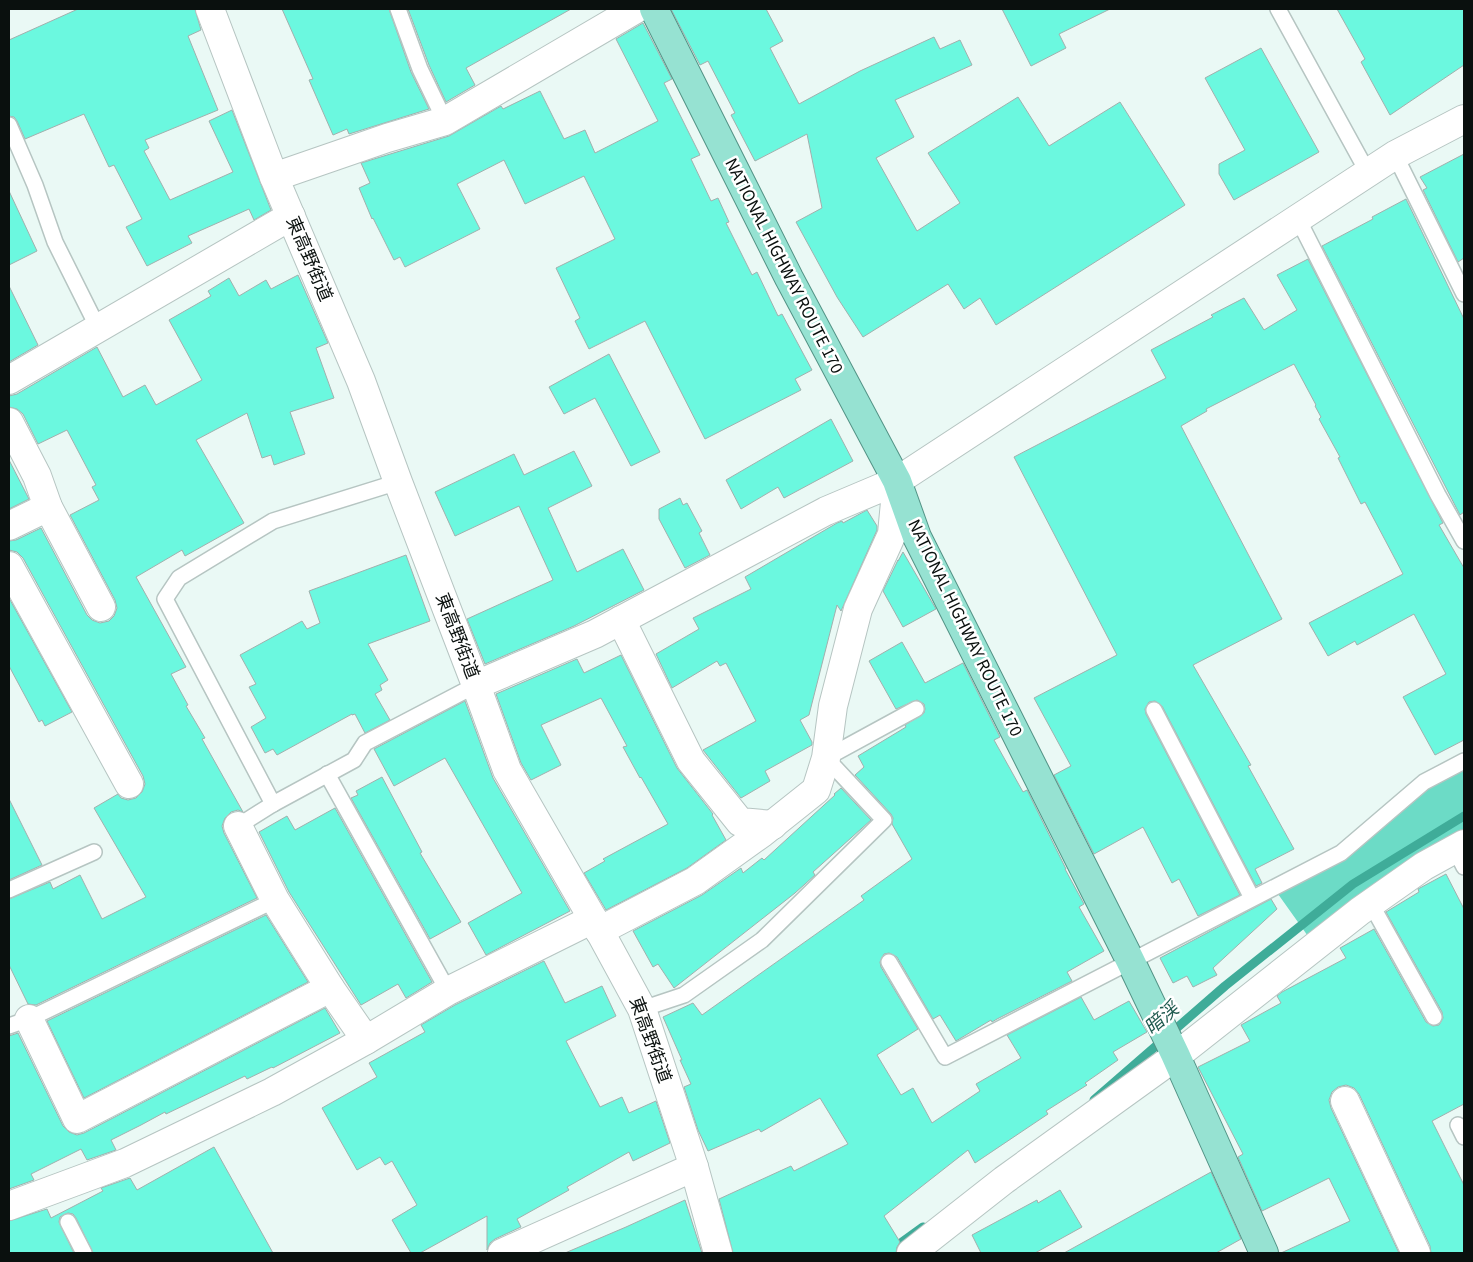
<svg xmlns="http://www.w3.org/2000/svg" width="1473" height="1262" viewBox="0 0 1473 1262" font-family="'Source Sans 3','Noto Sans JP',sans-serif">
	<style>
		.green { fill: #6cdbc6 }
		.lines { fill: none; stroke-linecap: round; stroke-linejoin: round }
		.stream { stroke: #3fac99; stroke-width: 9 }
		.building { fill: #6bf8df; stroke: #a1b0ad }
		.service-casing { stroke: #b6c5c2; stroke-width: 18 }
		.minor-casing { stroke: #b6c5c2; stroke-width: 30 }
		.tertiary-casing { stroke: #b6c5c2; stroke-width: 30 }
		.trunk-casing { stroke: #539386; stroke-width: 30 }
		.service { stroke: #fff; stroke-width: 15 }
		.minor { stroke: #fff; stroke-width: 28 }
		.tertiary { stroke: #fff; stroke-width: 28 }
		.trunk { stroke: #96e2d2; stroke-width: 28 }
		.labels { text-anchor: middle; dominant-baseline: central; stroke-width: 5; stroke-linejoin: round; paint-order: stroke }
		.street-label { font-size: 18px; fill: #0a100e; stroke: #fff }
		.water-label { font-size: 19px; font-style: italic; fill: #1f5a4f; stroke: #fff }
	</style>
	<rect width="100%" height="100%" fill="#eaf9f5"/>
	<path class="green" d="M1464,761V843L1315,946L1273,887L1336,855Z"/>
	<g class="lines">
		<g class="stream">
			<path d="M1094,1100L1225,986L1353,884L1464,816"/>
			<path d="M887,1253L923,1227"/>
		</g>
	</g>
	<g class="building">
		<path d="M78,9H195L201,30L188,36L218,110L145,140L149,148L144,151L170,200L233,172L209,121L232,110L271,210L254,220L249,209L188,236L192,243L147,266L126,227L142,219L114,165L109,167L84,114L25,139L17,121L14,117L9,116V40Z"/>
		<path d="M282,9H389L411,72L429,109L349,134L347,129L333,135L309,80L313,79Z"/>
		<path d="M408,9H571L466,68L475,85L446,102L429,65Z"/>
		<path d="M671,9H766L783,41L770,48L799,104L860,71L934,37L940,49L960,40L972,65L895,100L914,137L876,158L917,231L960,203L928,153L1018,97L1049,146L1120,102L1185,205L996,325L980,298L964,309L948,284L863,337L837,297L796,222L822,208L807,134L755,161L731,115L735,113L708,61L700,65Z"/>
		<path d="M1002,9H1110L1059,34L1066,48L1031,66Z"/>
		<path d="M1337,9H1464V65L1390,115L1361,62L1365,59Z"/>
		<path d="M643,23L672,79L664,83L700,155L691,159L711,201L718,198L729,222L726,223L752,275L757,272L778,316L782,314L812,370L795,379L801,390L705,439L645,321L589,349L575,321L580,318L556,268L615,239L584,176L525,204L504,160L457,184L480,229L405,267L400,257L394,260L373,218L372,219L359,188L370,183L361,163L449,136L501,106L503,109L540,91L564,139L585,130L595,153L658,121L616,39Z"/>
		<path d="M1261,48L1319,152L1234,200L1219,174V164L1245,150L1205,78Z"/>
		<path d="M1464,154V258L1458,262L1423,190L1427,188L1420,177Z"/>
		<path d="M9,191L37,251L9,265Z"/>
		<path d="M1406,199L1464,319V512L1460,515L1322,246L1373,219L1372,217Z"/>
		<path d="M1308,259L1443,523L1439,525L1464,568V740L1435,755L1403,697L1446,674L1414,614L1357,645L1355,641L1328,656L1309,623L1403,574L1365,502L1361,504L1338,458L1340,457L1319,419L1321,417L1315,406L1316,405L1294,364L1206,409L1207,411L1181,426L1282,619L1193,665L1251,765L1248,766L1294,849L1255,869L1262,883L1256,886L1162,706L1155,701L1149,702L1145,709L1146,714L1240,895L1198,916L1179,879L1172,883L1143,827L1094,854L1054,775L1071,766L1034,698L1117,655L1014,457L1166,378L1151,350L1213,317L1211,315L1244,298L1264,330L1297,310L1277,275Z"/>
		<path d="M298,275L328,343L316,348L334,398L290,412L305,454L274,465L271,455L262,458L247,413L196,440L244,523L185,556L182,550L136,577L186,667L171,674L188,705L186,706L205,738L202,739L243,812L238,810L231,812L225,818L222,826L224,833L257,898L36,1005L28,1004L9,965V899L50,882L53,889L80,875L102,919L146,897L94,808L118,794L121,798L128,800L136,798L142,792L145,784L143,776L23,558L17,552L9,550V541L16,540L41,528L87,615L92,620L100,623L109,621L114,616L117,608L115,600L70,515L99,500L92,487L96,485L67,430L38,444L23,414L17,409L9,407V396L17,394L97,347L123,397L145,385L156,405L202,380L169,320L211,296L208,291L229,278L239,296L266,280L271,289Z"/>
		<path d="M9,286L38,345L9,362Z"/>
		<path d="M609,354L660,452L631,466L595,398L564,414L549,387Z"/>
		<path d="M831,419L853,461L784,498L778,487L741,509L726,480Z"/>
		<path d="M574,451L592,486L548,508L577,572L623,549L644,590L574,626L485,664L467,619L553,580L519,506L455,536L435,492L514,454L524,475Z"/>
		<path d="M9,460L29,499L9,509Z"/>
		<path d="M680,498L683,505L687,503L702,531L699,533L710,555L685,568L659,519V509Z"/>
		<path d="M867,510L877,526V530L841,611L837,605L809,715L800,720L812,742V745L765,771L770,781L741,798L703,750L756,721L726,663L720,666L717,661L672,688L656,654L699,629L693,618L751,589L745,577L837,523L842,521L843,523Z"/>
		<path d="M903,552L936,609L903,627L883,591L898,560V561Z"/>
		<path d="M406,555L430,621L368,644L388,680L380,685L382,690L375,694L390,720L365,733L355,714L352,715V714L277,755L273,749L265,753L251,727L266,718L249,687L256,684L240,655L302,621L307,629L320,623L309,591Z"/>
		<path d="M9,598L72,712L45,726L42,720L39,722L9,666Z"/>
		<path d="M902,642L925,683L963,663L1000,737L994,740L1023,792L1027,790L1066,869H1065L1084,904L1079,907L1104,951L1067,972L1072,981L997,1019L992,1022L991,1020L956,1041L940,1015L933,1019L897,957L889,953L884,954L880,962L881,967L918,1029L877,1055L901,1095L913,1088L932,1123L980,1091L976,1084L1021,1058L1007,1035L1081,997L1094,1020L1129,1001L1147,1032L1113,1052L1118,1060L1085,1083L1087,1085L1046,1111L1048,1114L975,1163L968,1150L884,1216L900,1242L897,1247L896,1253H733L719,1199L791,1166L794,1171L848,1144L820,1098L761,1132L759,1129L708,1151L698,1130L684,1087L691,1084L680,1060H682L663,1017L693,1003L702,1015L864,900L861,896L912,859L892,824L893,818L891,814L855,775L864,767L858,756L906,727L905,725L924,713L925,709L924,704L917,700L896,709L869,661Z"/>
		<path d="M621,655L677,768L713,814L712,815L726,840L687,868L606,910L584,873L605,861L603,859L668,824L641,777L640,778L623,747L627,746L601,698L541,725L561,765L531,780L521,763L496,694L577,659L584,673Z"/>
		<path d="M465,701L493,778L570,911L486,955L468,923L522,893L445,758L394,786L374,749Z"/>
		<path d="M382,777L422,852L420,853L461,922L430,939L351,798L358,795L356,791Z"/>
		<path d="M841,788L871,820L813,872L815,875L795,893L674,988L658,964L653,967L633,931L702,895L741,868L743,873L762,858L764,860L835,795L834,794Z"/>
		<path d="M9,799L42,865L9,880Z"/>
		<path d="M335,808L432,982L406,998L398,984L361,1005L289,892L259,832L287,816L295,830Z"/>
		<path d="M1446,874L1464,909V1104L1432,1121L1464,1185V1253H1431L1430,1246L1359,1094L1354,1088L1346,1085L1338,1087L1332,1092L1329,1100L1331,1108L1399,1253H1281L1350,1221L1329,1178L1262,1211L1238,1157L1243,1154L1198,1067L1250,1041L1241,1025L1281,1003L1277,996L1282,992L1346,958L1340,948L1374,929L1426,1022L1433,1026L1439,1025L1443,1018L1442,1012L1386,912L1419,892L1418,889Z"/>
		<path d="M1271,899L1277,909L1213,968L1217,975L1193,987L1187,976L1173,983L1160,958Z"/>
		<path d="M266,915L308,982L84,1098L47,1021Z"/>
		<path d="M544,961L565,1003L602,986L616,1016L566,1041L600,1107L622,1097L629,1113L656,1101L670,1143L633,1161L629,1152L567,1187L569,1190L517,1219L521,1227L495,1239L490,1243L487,1250V1216L420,1253H411L392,1220L417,1205L392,1161L385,1165L380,1157L357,1170L322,1108L377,1077L369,1063L425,1032L421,1025L455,1005Z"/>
		<path d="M325,1008L340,1033L273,1068L272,1067L247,1079L245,1076L166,1114L165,1112L141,1125L111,1140L116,1150L87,1160L81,1149L31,1174L34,1180L9,1189V1036L18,1033L63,1126L69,1132L77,1135L84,1133Z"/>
		<path d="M214,1147L273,1253H93L76,1218L73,1214L68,1213L60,1217L59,1222L74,1253H9V1221L47,1209L51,1218L103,1191L101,1188L130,1178L137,1190Z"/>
		<path d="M1211,1172L1241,1239L1216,1253H1064Z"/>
		<path d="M1060,1190L1082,1227L1035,1253H981L972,1235L1037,1200L1038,1203Z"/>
		<path d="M685,1200L702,1253H565L626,1227Z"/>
	</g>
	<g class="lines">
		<defs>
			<g id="service">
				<path d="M398,9L420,69L445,121"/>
				<path d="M1278,9L1368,173"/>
				<path d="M9,125L35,185L55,242L98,328"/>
				<path d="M1395,155L1464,294"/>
				<path d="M1298,219L1438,495L1464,541"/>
				<path d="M1154,710L1252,898"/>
				<path d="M327,774L448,991"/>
				<path d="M273,804L165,599L179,578L273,521L398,482"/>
				<path d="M238,826L273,804L354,760L365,743L476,685"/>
				<path d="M1455,849L1464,867"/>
				<path d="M9,890L94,852"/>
				<path d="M1371,904L1434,1017"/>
				<path d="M889,962L945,1057L1341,853L1424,782L1464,761"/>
				<path d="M642,1009L684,995L762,940L884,820L826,758L916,709"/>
				<path d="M9,1026L29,1019L275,900"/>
				<path d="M1458,1125L1464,1137"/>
				<path d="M68,1222L84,1253"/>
			</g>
			<g id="minor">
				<path d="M210,9L274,177L361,381L398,482L476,685L507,770L593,919L642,1009L694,1167L718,1253"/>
				<path d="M274,177L387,138L445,121L636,9"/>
				<path d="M9,380L291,216"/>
				<path d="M9,422L37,476L48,507L101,607"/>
				<path d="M9,526L48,507"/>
				<path d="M9,566L129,784"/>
				<path d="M621,620L691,761L740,822L773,825"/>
				<path d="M476,685L595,634L826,511L897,481L892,534L858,609L833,706L826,758L816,790L762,833L695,881L599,931"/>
				<path d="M330,988L366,1040"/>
				<path d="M29,1019L77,1119L330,988L275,900L238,826"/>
				<path d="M1345,1101L1416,1253"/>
				<path d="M9,1206L125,1163L272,1092L366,1040L448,991L593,919"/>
				<path d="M502,1253L694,1167"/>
				<path d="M911,1253L1004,1180L1176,1056L1360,911L1424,866L1464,844"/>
			</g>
			<path id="tertiary" d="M897,481L1395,155L1464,119"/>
			<path id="trunk" d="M654,9L789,278L897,481L917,537L1130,960L1175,1054L1264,1253"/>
		</defs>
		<use href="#service" class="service-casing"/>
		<use href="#minor" class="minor-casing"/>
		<use href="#tertiary" class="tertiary-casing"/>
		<use href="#trunk" class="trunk-casing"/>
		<use href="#service" class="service"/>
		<use href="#minor" class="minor"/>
		<use href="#tertiary" class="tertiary"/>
		<use href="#trunk" class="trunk"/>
	</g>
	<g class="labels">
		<g class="street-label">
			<text transform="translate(309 259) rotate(67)">東高野街道</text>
			<text transform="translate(784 266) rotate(63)">NATIONAL HIGHWAY ROUTE 170</text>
			<text transform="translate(965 628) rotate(64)">NATIONAL HIGHWAY ROUTE 170</text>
			<text transform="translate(457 636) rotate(69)">東高野街道</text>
			<text transform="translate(650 1040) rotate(70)">東高野街道</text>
		</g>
		<g class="water-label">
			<text transform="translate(1162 1019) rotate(-41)">暗渓</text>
		</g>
	</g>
	<rect width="1473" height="1262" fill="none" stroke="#0a100e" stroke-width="20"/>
</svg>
